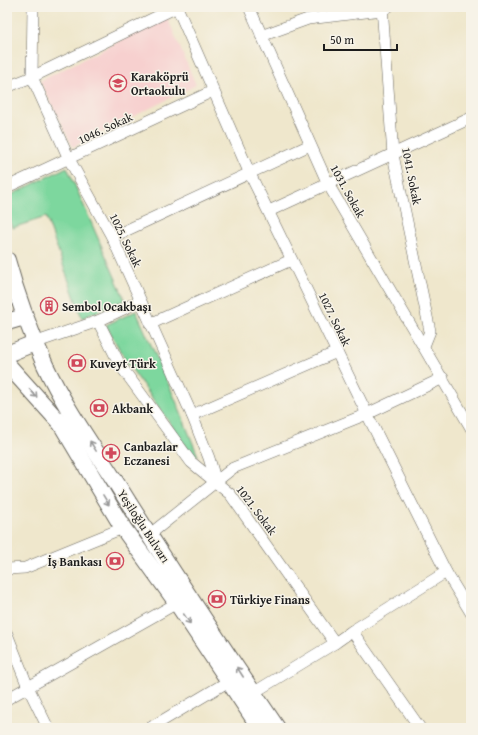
<svg xmlns="http://www.w3.org/2000/svg" width="478" height="735" viewBox="0 0 478 735" font-family="'Gentium Book Plus',serif">
	<style>
		.built { fill: #f7d0cf }
		.green { fill: #7dd79e; stroke: #4c7a5d }
		.lines { fill: none; stroke-linecap: round; stroke-linejoin: round }
		.street-casing { stroke: #66635a; stroke-width: 12 }
		.secondary-casing { stroke: #66635a; stroke-width: 18 }
		.street { stroke: #fff; stroke-width: 11 }
		.secondary { stroke: #fff; stroke-width: 16 }
		.oneway { stroke: #999 }
		.labels { text-anchor: middle; dominant-baseline: central; stroke-width: 3; stroke-linejoin: round; paint-order: stroke }
		.poi-label { font-size: 12px; font-weight: bold; fill: #1c1c1c; stroke: #f7f3e8; text-anchor: start }
		.street-label { font-size: 12px; fill: #1c1c1c; stroke: #f7f3e8 }
	</style>
	<rect width="100%" height="100%" fill="#f7f3e8"/>
	<filter id="ink" filterUnits="userSpaceOnUse"><feTurbulence type="fractalNoise" baseFrequency=".025" numOctaves="2"/><feDisplacementMap in="SourceGraphic" scale="8" xChannelSelector="R" yChannelSelector="G"/><feConvolveMatrix kernelMatrix="1 2 1 2 8 2 1 2 1" color-interpolation-filters="sRGB"/></filter>
	<filter id="wash" filterUnits="userSpaceOnUse"><feTurbulence type="fractalNoise" baseFrequency=".012" numOctaves="4" result="noise"/><feDisplacementMap in="SourceGraphic" scale="16" xChannelSelector="R" yChannelSelector="G"/><feGaussianBlur stdDeviation="0.9" result="paint"/><feColorMatrix in="noise" values="0 0 0 0 0 0 0 0 0 0 0 0 0 0 0 0 0 1.4 0 .05"/><feComposite in="paint" operator="in"/></filter>
	<g filter="url(#wash)">
		<rect width="100%" height="100%" fill="#efe7cc"/>
		<path class="built" d="M167,17L196,85L73,147L40,81Z"/>
		<g class="green">
			<path d="M67,167L125,300L82,318L46,217L12,228L7,209V197Z"/>
			<path d="M136,311L176,401L198,456H193L126,361L106,325Z"/>
		</g>
	</g>
	<g filter="url(#ink)">
		<g class="lines">
			<defs>
				<g id="street">
					<path d="M33,7L32,77L69,159L112,237L192,415L209,458L216,482"/>
					<path d="M249,7L328,184L471,428"/>
					<path d="M382,7L393,155L430,331L424,346"/>
					<path d="M261,36L308,19L382,10L388,7"/>
					<path d="M7,87L32,77L177,7"/>
					<path d="M7,187L213,91"/>
					<path d="M269,211L471,118"/>
					<path d="M112,237L310,145"/>
					<path d="M98,321L120,365L191,462L230,494L335,643"/>
					<path d="M150,324L291,260"/>
					<path d="M37,342L98,321L140,301"/>
					<path d="M443,378L367,414L446,572L471,613"/>
					<path d="M192,415L337,352"/>
					<path d="M149,535L233,468L367,414L250,174L177,7"/>
					<path d="M7,569L25,568L123,528"/>
					<path d="M352,631L446,572"/>
					<path d="M7,634L28,687L48,728"/>
					<path d="M253,693L335,643L352,631L420,728"/>
					<path d="M7,699L177,603"/>
					<path d="M150,728L229,681"/>
				</g>
				<g id="secondary">
					<path d="M7,260C17,297 30,331 45,365C66,410 96,451 122,492C172,572 224,650 277,728"/>
					<path d="M7,322L24,317"/>
					<path d="M7,354L37,342"/>
					<path d="M7,364L61,424L123,528L177,603L260,728"/>
				</g>
			</defs>
			<use href="#street" class="street-casing"/>
			<use href="#secondary" class="secondary-casing"/>
			<use href="#street" class="street"/>
			<use href="#secondary" class="secondary"/>
		</g>
		<defs><path id="oneway-shaft" d="M-6 0H5M1.5-3L5.5 0L1.5 3" fill="none" stroke-width="1.6" stroke-linecap="round" stroke-linejoin="round"/></defs>
		<g class="oneway">
			<use href="#oneway-shaft" transform="translate(33 393) rotate(48)"/>
			<use href="#oneway-shaft" transform="translate(93 446) rotate(-122)"/>
			<use href="#oneway-shaft" transform="translate(106 500) rotate(59)"/>
			<use href="#oneway-shaft" transform="translate(187 619) rotate(56)"/>
			<use href="#oneway-shaft" transform="translate(240 672) rotate(-123)"/>
		</g>
	</g>
	<defs>
		<symbol id="school-ring" viewBox="-11 -11 22 22"><circle r="9.5" fill="#f7f3e8" stroke="#d1495b" stroke-width="1.5"/><path d="M0-5L7-2L0 1L-7-2ZM-4 1L0 2.5L4 1V4Q0 6-4 4Z" fill="#d1495b"/></symbol>
		<symbol id="building-ring" viewBox="-11 -11 22 22"><circle r="9.5" fill="#f7f3e8" stroke="#d1495b" stroke-width="1.5"/><path d="M-4-6H4V6H1V3H-1V6H-4ZM-2.5-4.3h1.7v1.8h-1.7ZM.8-4.3h1.7v1.8H.8ZM-2.5-1h1.7V.8h-1.7ZM.8-1h1.7V.8H.8Z" fill="#d1495b"/></symbol>
		<symbol id="bank-ring" viewBox="-11 -11 22 22"><circle r="9.5" fill="#f7f3e8" stroke="#d1495b" stroke-width="1.5"/><path d="M-6-4H6V4H-6ZM0-2.3a2.3 2.3 0 1 0 0 4.6a2.3 2.3 0 1 0 0-4.6Z" fill="#d1495b"/></symbol>
		<symbol id="pharmacy-ring" viewBox="-11 -11 22 22"><circle r="9.5" fill="#f7f3e8" stroke="#d1495b" stroke-width="1.5"/><path d="M-2-6h4v4h4v4h-4v4h-4v-4h-4v-4h4Z" fill="#d1495b"/></symbol>
	</defs>
	<g fill-rule="evenodd">
		<use href="#school-ring" x="108" y="73" width="20" height="20"/>
		<use href="#building-ring" x="39" y="296" width="20" height="20"/>
		<use href="#bank-ring" x="67" y="353" width="20" height="20"/>
		<use href="#bank-ring" x="89" y="398" width="20" height="20"/>
		<use href="#pharmacy-ring" x="101" y="443" width="20" height="20"/>
		<use href="#bank-ring" x="105" y="551" width="20" height="20"/>
		<use href="#bank-ring" x="207" y="589" width="20" height="20"/>
	</g>
	<g class="labels">
		<g class="poi-label">
			<text x="131" y="76">Karaköprü<tspan x="131" dy="14">Ortaokulu</tspan></text>
			<text x="62" y="306">Sembol Ocakbaşı</text>
			<text x="90" y="363">Kuveyt Türk</text>
			<text x="112" y="408">Akbank</text>
			<text x="124" y="446">Canbazlar<tspan x="124" dy="14">Eczanesi</tspan></text>
			<text x="102" y="561" text-anchor="end">İş Bankası</text>
			<text x="230" y="599">Türkiye Finans</text>
		</g>
		<g class="street-label">
			<text transform="translate(105 128) rotate(-25)">1046. Sokak</text>
			<text transform="translate(412 176) rotate(79)">1041. Sokak</text>
			<text transform="translate(348 191) rotate(61)">1031. Sokak</text>
			<text transform="translate(126 240) rotate(64)">1025. Sokak</text>
			<text transform="translate(335 319) rotate(64)">1027. Sokak</text>
			<text transform="translate(257 510) rotate(53)">1021. Sokak</text>
			<text transform="translate(144 526) rotate(57)">Yeşiloğlu Bulvarı</text>
		</g>
	</g>
	<rect width="478" height="735" fill="none" stroke="#f7f3e8" stroke-width="24"/>
	<path d="M324 44v6h73v-6" fill="none" stroke="#1c1c1c" stroke-width="2"/>
	<text x="330" y="44" font-size="12" fill="#1c1c1c" stroke="#f7f3e8" stroke-width="3" paint-order="stroke">50 m</text>
</svg>
